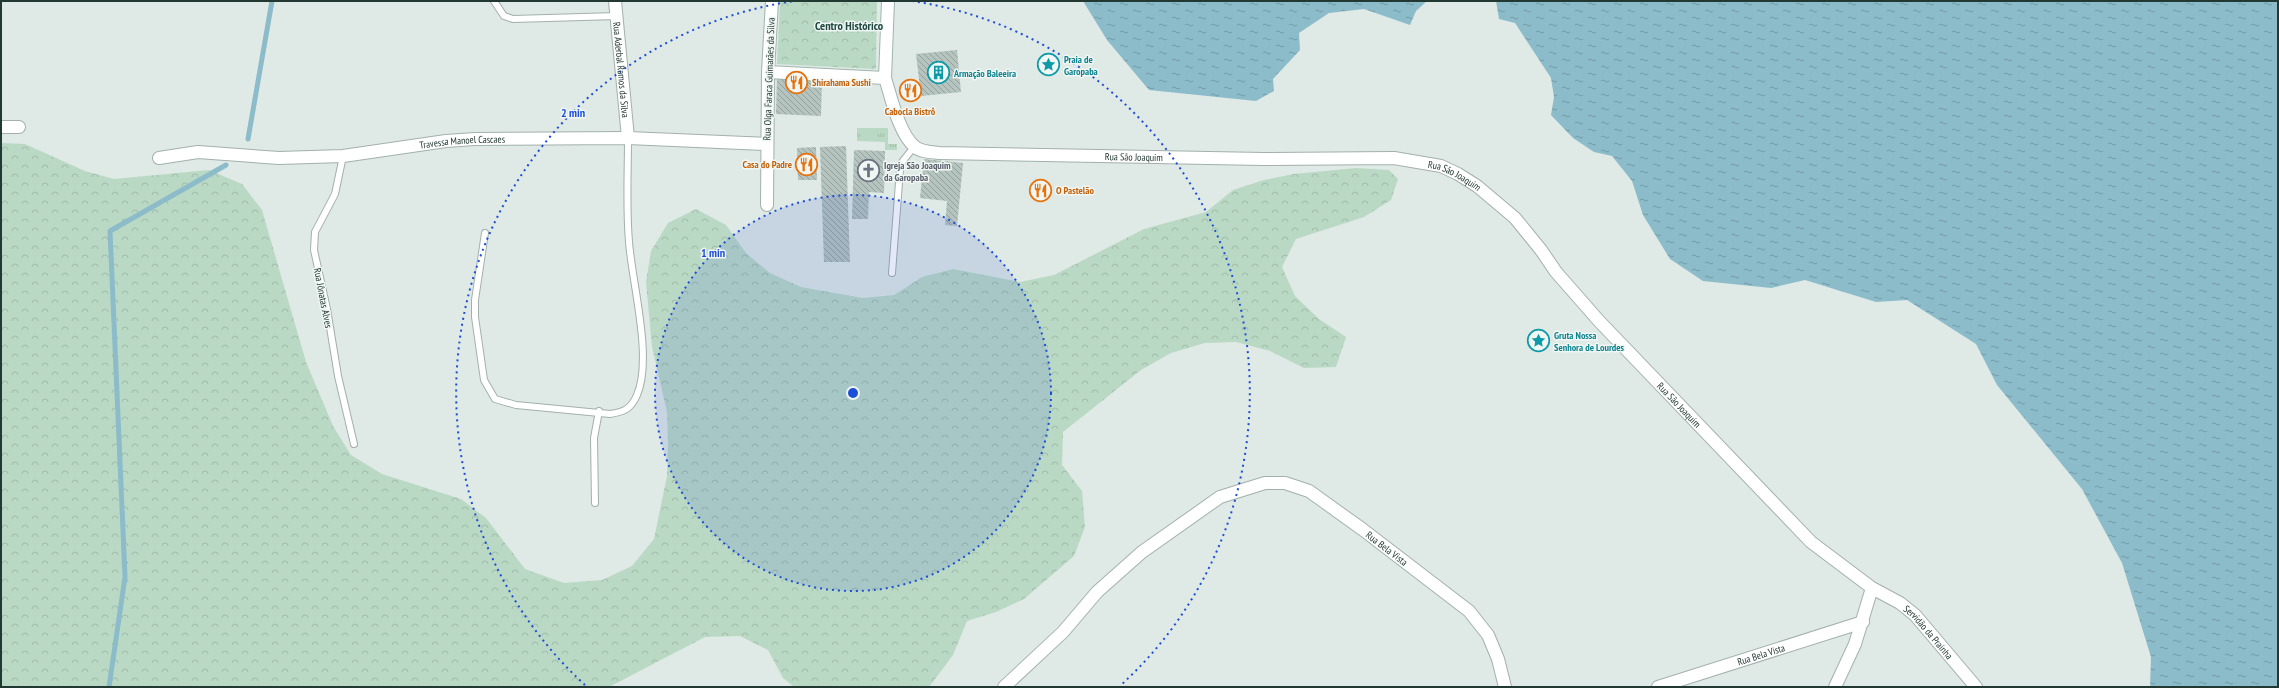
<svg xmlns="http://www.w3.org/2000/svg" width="2279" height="688" viewBox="0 0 2279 688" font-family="'PT Sans Narrow',sans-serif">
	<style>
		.grass { fill: url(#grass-tufts) }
		.forest { fill: url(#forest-crowns) }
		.water { fill: url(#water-ripples) }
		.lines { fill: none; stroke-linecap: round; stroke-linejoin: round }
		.stream { stroke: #8cbcca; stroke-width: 5 }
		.building { fill: url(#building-back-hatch) }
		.lane-casing { stroke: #a3b0ac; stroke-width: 8 }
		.street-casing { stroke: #a3b0ac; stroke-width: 14 }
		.secondary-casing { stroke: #a0b4ae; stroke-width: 14 }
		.lane { stroke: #fff; stroke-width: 6 }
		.street { stroke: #fff; stroke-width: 12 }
		.secondary { stroke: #fff; stroke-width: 12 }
		.ring { fill: none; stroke: #1d4ed8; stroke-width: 2; stroke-dasharray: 2 4 }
		.labels { text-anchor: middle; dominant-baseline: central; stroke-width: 3; stroke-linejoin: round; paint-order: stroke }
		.culture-label { font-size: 10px; font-weight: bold; fill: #0d838f; stroke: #eff6f3; text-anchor: start }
		.street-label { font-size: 10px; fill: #223833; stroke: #eff6f3 }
		.food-label { font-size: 10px; font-weight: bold; fill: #c56008; stroke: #eff6f3; text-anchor: start }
		.worship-label { font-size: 10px; font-weight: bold; fill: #5b616d; stroke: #eff6f3; text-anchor: start }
		.quarter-label { font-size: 12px; font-weight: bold; fill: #204841; stroke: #eff6f3 }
		.centre { fill: #1d4ed8; stroke: #eff6f3; stroke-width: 2 }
		.ring-label { font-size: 12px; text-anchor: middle; font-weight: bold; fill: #1d4ed8; stroke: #eff6f3; stroke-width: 3; stroke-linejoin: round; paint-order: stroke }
	</style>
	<defs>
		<pattern id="grass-tufts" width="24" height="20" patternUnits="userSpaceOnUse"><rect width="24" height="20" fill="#bad9c4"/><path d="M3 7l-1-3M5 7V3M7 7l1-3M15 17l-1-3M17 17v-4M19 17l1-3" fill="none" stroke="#a0bba9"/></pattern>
		<pattern id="forest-crowns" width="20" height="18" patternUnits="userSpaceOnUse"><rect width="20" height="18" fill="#bad9c4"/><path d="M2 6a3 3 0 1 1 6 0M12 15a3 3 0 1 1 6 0" fill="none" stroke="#a0bba9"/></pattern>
		<pattern id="water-ripples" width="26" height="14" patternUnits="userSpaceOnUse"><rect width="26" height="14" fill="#8cbcca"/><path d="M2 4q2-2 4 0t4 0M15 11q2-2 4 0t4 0" fill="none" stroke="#729aa5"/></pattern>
		<pattern id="building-back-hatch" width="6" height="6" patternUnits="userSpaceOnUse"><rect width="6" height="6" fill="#b5c4bf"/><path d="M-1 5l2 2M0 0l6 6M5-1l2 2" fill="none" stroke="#93a09c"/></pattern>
	</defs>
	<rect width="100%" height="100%" fill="#dfe9e5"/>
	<path class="grass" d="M857,128H888V144H897V150H885V142L857,141Z"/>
	<g class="forest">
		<path d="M780,1H877L876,69L777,64Z"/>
		<path d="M1,143L25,144L85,171L114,179L209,170L242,184L262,210L306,362L333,426L351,455L382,474L461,499L486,518L525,569L564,583L602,580L632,566L654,539L667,476L668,444L667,412L652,347L646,282L651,251L668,223L696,209L726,225L746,253L770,273L801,287L863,298L894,295L922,277L953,269L1020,282L1054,275L1144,229L1206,212L1233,190L1264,180L1294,174L1356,168L1389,170L1398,179L1391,200L1364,217L1296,239L1282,267L1295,296L1319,319L1346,337L1336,367L1304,368L1270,351L1236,342L1205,343L1171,353L1141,370L1063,432L1062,465L1082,491L1085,527L1074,556L1024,599L996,612L967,621L953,655L929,687H794L783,678L768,650L740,636L705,637L609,687H1Z"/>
	</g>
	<g class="water">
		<path d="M1083,1H1427L1416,11L1410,25L1364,9L1329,13L1299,33L1300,50L1273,79L1274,91L1256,101L1149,90L1107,40Z"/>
		<path d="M1496,1H2278V687H2150L2151,657L2122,563L2082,489L1997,385L1976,344L1907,300L1876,302L1805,280L1771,288L1703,281L1670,259L1643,215L1632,181L1612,156L1594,152L1573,138L1551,115L1554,97L1551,78L1515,23L1499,19Z"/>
	</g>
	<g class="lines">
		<g class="stream">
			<path d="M248,139L272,1"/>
			<path d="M109,687L125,577L110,231L226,165"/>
		</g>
	</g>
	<g class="building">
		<path d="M957,50L961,92L921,96L916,54Z"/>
		<path d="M777,77L822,79L821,116L776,114Z"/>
		<path d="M846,146L850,262H824L820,147Z"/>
		<path d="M816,147L817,180H798L797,148Z"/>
		<path d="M854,150L885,151L884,193L869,192L868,219H852Z"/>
		<path d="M924,159L963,163L957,226L945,225L947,201L920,198Z"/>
	</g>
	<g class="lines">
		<defs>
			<g id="lane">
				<path d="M494,1L504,16L513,19L617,16"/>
				<path d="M343,156L335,194L315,232L314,250L327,309L338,376L354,444"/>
				<path d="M485,233L475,300V317L484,380L495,399L516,405L610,414C624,412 631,409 637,395C653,358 632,283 629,242C626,207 628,173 628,138"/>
				<path d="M892,273L900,170L902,162L914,147"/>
				<path d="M595,503L594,438L599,411"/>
			</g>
			<g id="street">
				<path id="s1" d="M615,1L628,138"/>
				<path id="s2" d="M885,78C891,97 899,134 915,147C921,152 931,152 939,153L1264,159L1394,158L1441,166L1458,174L1477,186L1515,218L1541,250L1556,272L1599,321L1811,542L1872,588L1900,603L1915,615L1976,687"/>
				<path d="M1,127H19"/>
				<path id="s3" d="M159,158L198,152L279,158L343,156L446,141L475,139L628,138L767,144"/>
				<path d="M767,205L768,72"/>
				<path id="s4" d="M1004,687L1063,632L1097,592L1142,552L1220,497L1265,483H1285L1309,491L1362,529L1469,611L1488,635L1498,659L1505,687"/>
				<path id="s5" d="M1658,687L1863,622"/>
				<path d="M1835,687L1855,644L1872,588"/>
			</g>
			<path id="secondary" d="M772,1L768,72L885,78L888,1"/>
		</defs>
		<use href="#lane" class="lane-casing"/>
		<use href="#street" class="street-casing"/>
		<use href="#secondary" class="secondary-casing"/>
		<use href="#lane" class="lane"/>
		<use href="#street" class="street"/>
		<use href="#secondary" class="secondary"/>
	</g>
	<circle cx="853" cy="393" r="198" fill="#1d4ed8" fill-opacity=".12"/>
	<g class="ring">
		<circle cx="853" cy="393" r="198"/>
		<path d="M585 685A396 396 0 0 1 794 1M912 1A396 396 0 0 1 1121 685"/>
	</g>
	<defs>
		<symbol id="sight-ring" viewBox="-11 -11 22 22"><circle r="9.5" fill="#eff6f3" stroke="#0f9aa8" stroke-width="1.5"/><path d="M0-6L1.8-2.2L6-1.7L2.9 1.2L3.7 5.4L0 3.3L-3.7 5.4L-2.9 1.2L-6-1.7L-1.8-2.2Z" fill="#0f9aa8"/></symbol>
		<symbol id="building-ring" viewBox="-11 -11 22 22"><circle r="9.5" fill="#eff6f3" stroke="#0f9aa8" stroke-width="1.5"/><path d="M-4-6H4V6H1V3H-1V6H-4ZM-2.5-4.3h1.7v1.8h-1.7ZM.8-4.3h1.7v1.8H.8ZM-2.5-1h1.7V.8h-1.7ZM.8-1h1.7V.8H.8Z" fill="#0f9aa8"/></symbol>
		<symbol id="restaurant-ring" viewBox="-11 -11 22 22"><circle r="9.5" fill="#eff6f3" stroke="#e8710a" stroke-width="1.5"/><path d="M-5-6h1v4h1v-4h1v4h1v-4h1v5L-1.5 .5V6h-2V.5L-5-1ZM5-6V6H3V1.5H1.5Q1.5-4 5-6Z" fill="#e8710a"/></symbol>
		<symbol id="church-ring" viewBox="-11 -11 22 22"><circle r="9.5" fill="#eff6f3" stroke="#6b7280" stroke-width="1.5"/><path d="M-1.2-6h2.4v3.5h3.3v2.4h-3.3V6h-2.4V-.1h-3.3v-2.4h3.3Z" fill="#6b7280"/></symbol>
	</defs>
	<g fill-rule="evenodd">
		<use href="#sight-ring" x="1036" y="52" width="25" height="25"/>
		<use href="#building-ring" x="926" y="60" width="25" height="25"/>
		<use href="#restaurant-ring" x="784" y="70" width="25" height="25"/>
		<use href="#restaurant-ring" x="898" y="78" width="25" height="25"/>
		<use href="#restaurant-ring" x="794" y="152" width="25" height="25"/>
		<use href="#church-ring" x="856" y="158" width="25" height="25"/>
		<use href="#restaurant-ring" x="1028" y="178" width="25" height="25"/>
		<use href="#sight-ring" x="1526" y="328" width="25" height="25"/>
	</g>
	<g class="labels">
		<g class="culture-label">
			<text x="1064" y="59">Praia de<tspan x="1064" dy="12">Garopaba</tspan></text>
			<text x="954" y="73">Armação Baleeira</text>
			<text x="1554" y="335">Gruta Nossa<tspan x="1554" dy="12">Senhora de Lourdes</tspan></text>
		</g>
		<g class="street-label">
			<text stroke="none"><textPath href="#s1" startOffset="69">Rua Aderbal Ramos da Silva</textPath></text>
			<text transform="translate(769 79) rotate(-88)">Rua Olga Faraca Guimarães da Silva</text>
			<text stroke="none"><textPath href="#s3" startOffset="305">Travessa Manoel Cascaes</textPath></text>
			<text stroke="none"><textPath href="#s2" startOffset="296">Rua São Joaquim</textPath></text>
			<text stroke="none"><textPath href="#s2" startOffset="620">Rua São Joaquim</textPath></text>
			<text transform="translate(323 298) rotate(79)">Rua Jônatas Alves</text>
			<text stroke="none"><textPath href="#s2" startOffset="944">Rua São Joaquim</textPath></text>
			<text stroke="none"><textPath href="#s4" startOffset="478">Rua Bela Vista</textPath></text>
			<text stroke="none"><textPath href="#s2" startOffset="1283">Servidão da Prainha</textPath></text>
			<text stroke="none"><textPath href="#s5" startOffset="108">Rua Bela Vista</textPath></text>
		</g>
		<g class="food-label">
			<text x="812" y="82">Shirahama Sushi</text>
			<text x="910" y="111" text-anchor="middle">Cabocla Bistrô</text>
			<text x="792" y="164" text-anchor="end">Casa do Padre</text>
			<text x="1056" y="190">O Pastelão</text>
		</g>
		<g class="worship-label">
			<text x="884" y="165">Igreja São Joaquim<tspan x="884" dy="12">da Garopaba</tspan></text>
		</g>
		<g class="quarter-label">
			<text x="849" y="25">Centro Histórico</text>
		</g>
	</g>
	<circle cx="853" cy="393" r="6" class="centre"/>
	<g class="ring-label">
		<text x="573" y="117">2 min</text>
		<text x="713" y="257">1 min</text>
	</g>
	<rect width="2279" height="688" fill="none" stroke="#223833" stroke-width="4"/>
</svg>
